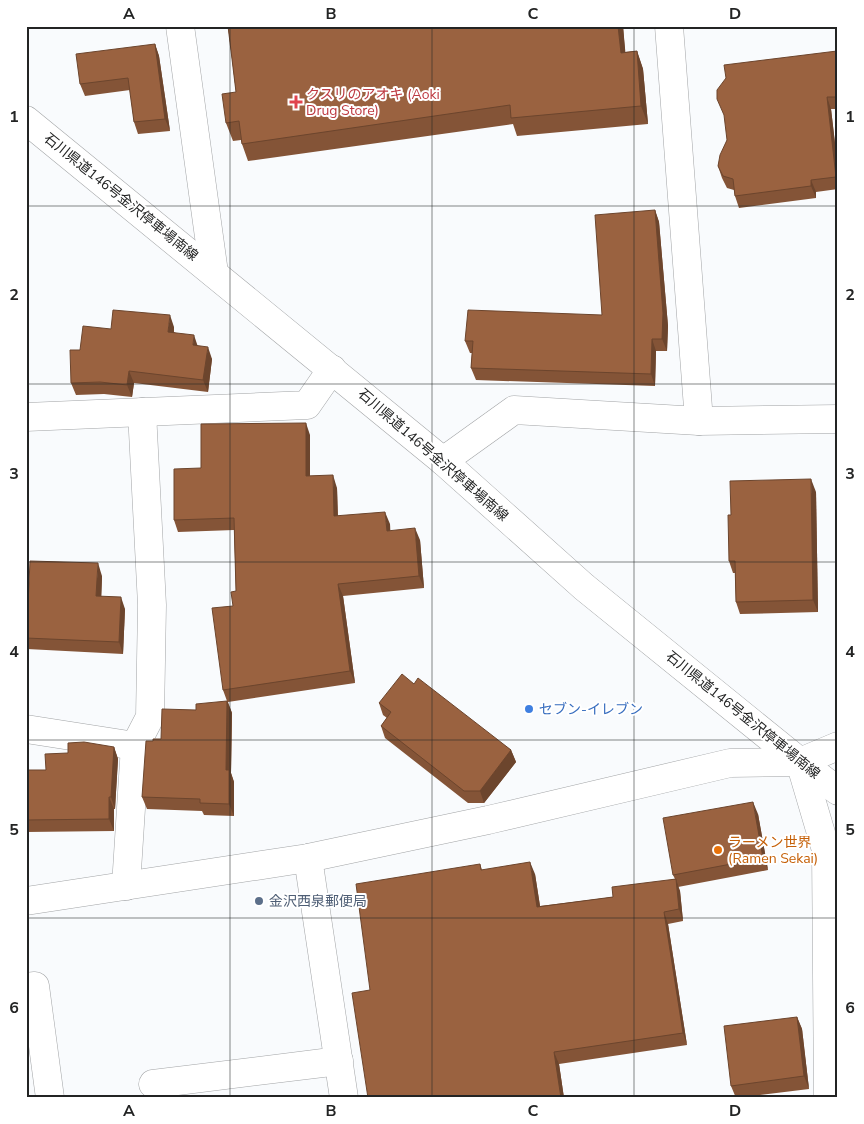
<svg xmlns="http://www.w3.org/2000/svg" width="864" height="1124" viewBox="0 0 864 1124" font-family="'Nunito Sans','Noto Sans JP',sans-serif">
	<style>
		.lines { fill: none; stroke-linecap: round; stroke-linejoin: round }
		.street-casing { stroke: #a2a4a6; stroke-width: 29 }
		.secondary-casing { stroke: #a2a4a6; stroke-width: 29 }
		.street { stroke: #fff; stroke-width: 28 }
		.secondary { stroke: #fff; stroke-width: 28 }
		.wall { fill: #845437 }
		.shaded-wall { fill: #6c452d }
		.building { fill: #9a6240; stroke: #6c452d }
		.grid { fill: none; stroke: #232424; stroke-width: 1; stroke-opacity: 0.55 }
		.health-dot { fill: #e0444e; stroke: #fff; stroke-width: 2 }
		.shop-dot { fill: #3f7fe0; stroke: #fff; stroke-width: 2 }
		.food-dot { fill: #e8710a; stroke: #fff; stroke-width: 2 }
		.service-dot { fill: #5c6f8a; stroke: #fff; stroke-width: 2 }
		.labels { text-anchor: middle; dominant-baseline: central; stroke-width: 4; stroke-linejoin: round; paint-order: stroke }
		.health-label { font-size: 14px; fill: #be3a42; stroke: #fff; text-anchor: start }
		.street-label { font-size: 14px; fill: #232424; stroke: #fff }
		.shop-label { font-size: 14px; fill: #366cbe; stroke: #fff; text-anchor: start }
		.food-label { font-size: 14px; fill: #c56008; stroke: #fff; text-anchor: start }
		.service-label { font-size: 14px; fill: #4e5e75; stroke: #fff; text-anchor: start }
		.neatline { fill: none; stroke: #232424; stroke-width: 2 }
		.grid-label { font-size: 16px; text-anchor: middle; font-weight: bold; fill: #232424 }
	</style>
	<rect width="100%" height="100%" fill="#f9fbfd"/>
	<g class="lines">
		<defs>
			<g id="street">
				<path d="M180,26L214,273"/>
				<path d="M669,26L699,421"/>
				<path d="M26,417L307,405L332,369"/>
				<path d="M443,461L514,410L699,421L838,419"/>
				<path d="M26,729L135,746"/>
				<path d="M800,762L826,850L828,1098"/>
				<path d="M308,858L344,1098"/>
				<path d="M126,886L135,746L150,717L152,605L142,412"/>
				<path d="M26,901L308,858L488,820L730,763L800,762L838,746"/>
				<path d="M26,987L35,986L50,1098"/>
				<path d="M153,1084L339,1061"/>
			</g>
			<path id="secondary" d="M26,120L443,461L584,587L800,762L838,791"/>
		</defs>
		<use href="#street" class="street-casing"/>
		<use href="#secondary" class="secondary-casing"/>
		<use href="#street" class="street"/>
		<use href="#secondary" class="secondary"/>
	</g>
	<g class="wall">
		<path d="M228,26H623L625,52L637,51L643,69L648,124L517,136L513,124L248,161L242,144L241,140L233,141L226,123L236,92Z"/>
		<path d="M838,41V109H831L838,169V189L816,192V198L739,208L735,196L734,190L727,188L722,178L718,166L727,140L837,51Z"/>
		<path d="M155,44L159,56L170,131L138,134L134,122L130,90L85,96L80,84Z"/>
		<path d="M655,210L659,222L668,326L667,351H656L655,386L476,380L471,368L472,353H470L465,341L602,315Z"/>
		<path d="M174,327V332L198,346L212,359L208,392L134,383L132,397L104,394L76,395L71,383L80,350L111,329Z"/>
		<path d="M310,435V476L337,488L338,516L390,524V531L420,540L424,588L343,596L355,683L228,702L232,713L231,773L234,782V816L204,815L202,811L147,809L142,797L153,741L161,739L196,710L227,701L223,690L233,606L236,591L234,530L178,532L174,520Z"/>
		<path d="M816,492L818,612L740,614L736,602L735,573H733L729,561L731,515Z"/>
		<path d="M102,576L101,596L125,609L123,654L27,649L26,647V605H28Z"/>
		<path d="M414,684L511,750L516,762L484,803H468L385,738L381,726L387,718L383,715L379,703Z"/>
		<path d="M114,747L118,759L115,809H114V831L26,832V770H46Z"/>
		<path d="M758,814L768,870L678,887L680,891L683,921L668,924L687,1045L559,1064L564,1098H368L370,990L480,864L482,870L535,874L540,906L613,897L675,879L673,875Z"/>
		<path d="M797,1017L802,1029L809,1089L736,1098L731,1086Z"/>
	</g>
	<g class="shaded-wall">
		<path d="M618,26H623L627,70L621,53Z"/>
		<path d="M155,44L159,56L170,131L165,119Z"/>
		<path d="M637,51L643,69L648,124L641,106Z"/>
		<path d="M827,97L831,109L838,169V183L836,177Z"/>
		<path d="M811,180L816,192V198L811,186Z"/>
		<path d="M655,210L659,222L668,326L667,351L662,339Z"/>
		<path d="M170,315L174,327L173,344L168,332Z"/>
		<path d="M194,335L198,347L193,345Z"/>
		<path d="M652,339L656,351L655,386L651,374Z"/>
		<path d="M208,347L212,359L208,392L203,380Z"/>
		<path d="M129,371L134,383L132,397L127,385Z"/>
		<path d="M306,423L310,435V488L306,476Z"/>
		<path d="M333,475L337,488L338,528L334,516Z"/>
		<path d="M811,479L816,492L818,612L813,600Z"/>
		<path d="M385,512L390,524L391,543L387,531Z"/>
		<path d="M415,528L420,540L424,588L419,576Z"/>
		<path d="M98,563L102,576L101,608L96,596Z"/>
		<path d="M338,584L343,596L355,683L350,671Z"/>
		<path d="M121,597L125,609L123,654L119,642Z"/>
		<path d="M227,701L232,713L231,773L234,782V816L229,804L226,770Z"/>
		<path d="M114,747L118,759L115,809L111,797Z"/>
		<path d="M511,750L516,762L484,803L480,791Z"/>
		<path d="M109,797L114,809V831L109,819Z"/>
		<path d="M753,802L758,814L768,870L763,858Z"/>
		<path d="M530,862L535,874L542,919L537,907Z"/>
		<path d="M676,879L680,891L683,921L679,909Z"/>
		<path d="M664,912L668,924L687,1045L683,1033Z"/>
		<path d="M797,1017L802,1029L809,1089L804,1076Z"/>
		<path d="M554,1052L559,1064L564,1098H561Z"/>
	</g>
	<g class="building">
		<path d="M228,26H618L621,53L637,51L641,106L511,118L510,105L242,144L239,121L226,123L222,94L236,92Z"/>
		<path d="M837,41H838V97H827L836,177L811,180V186L735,196L733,179L723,176L718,166L720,155L727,140L724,115L717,99V90L726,78L724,65L837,51Z"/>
		<path d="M155,44L165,119L134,122L128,78L80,84L76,54Z"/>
		<path d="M655,210L663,313L662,339H652L651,374L471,368L473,341H465L468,310L602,315L595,215Z"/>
		<path d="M113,310L170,315L168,332L194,335L193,345L208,347L203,380L129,371L127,385L100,382L71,383L70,350H80L83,326L111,329Z"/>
		<path d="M306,423V476L333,475L334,516L385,512L387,531L415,528L419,576L338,584L350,671L223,690L212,608L233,606L231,592L236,591L234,518L174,520V469L201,468V424Z"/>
		<path d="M811,479L813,600L736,602L735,561H729L728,515H731L730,481Z"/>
		<path d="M30,561L98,563L96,596L121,597L119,642L26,638V605H28Z"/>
		<path d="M402,674L414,684L418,678L511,750L480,791H464L381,726L391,712L379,703Z"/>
		<path d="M227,701L226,770H229V804L200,803V799L142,797L146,741H153V739H161L162,709L196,710V704Z"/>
		<path d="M84,742L114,747L111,797H109V819L26,820V770H46L45,754L68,753V743Z"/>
		<path d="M753,802L763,858L673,875L663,818Z"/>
		<path d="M530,862L537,907L613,897L612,887L676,879L679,909L664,912L683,1033L554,1052L561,1098H368L352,993L370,990L356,884L480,864L481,870Z"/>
		<path d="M797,1017L804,1076L731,1086L724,1026Z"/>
	</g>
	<path class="grid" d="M230,26V1098M432,26V1098M634,26V1098M26,206H838M26,384H838M26,562H838M26,740H838M26,918H838"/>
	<path class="health-dot" d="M293.5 94.5h5v5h5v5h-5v5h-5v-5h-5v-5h5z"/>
	<circle class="shop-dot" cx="529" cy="709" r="5"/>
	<circle class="food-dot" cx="718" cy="850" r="5"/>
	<circle class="service-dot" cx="259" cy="901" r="5"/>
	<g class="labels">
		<g class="health-label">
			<text x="306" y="94">クスリのアオキ (Aoki<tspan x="306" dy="16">Drug Store)</tspan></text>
		</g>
		<g class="street-label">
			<text transform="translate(121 197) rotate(39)">石川県道146号金沢停車場南線</text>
			<text transform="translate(433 455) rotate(41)">石川県道146号金沢停車場南線</text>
			<text transform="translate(743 715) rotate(39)">石川県道146号金沢停車場南線</text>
		</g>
		<g class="shop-label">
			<text x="539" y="709">セブン-イレブン</text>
		</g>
		<g class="food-label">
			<text x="728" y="842">ラーメン世界<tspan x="728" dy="16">(Ramen Sekai)</tspan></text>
		</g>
		<g class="service-label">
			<text x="269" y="901">金沢西泉郵便局</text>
		</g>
	</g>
	<rect width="864" height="1124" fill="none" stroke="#ffffff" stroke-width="55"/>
	<rect x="28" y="28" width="808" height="1068" class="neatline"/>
	<g class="grid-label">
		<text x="129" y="19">A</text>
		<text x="331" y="19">B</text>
		<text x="533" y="19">C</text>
		<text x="735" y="19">D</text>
		<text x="14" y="122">1</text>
		<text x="850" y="122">1</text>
		<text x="14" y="300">2</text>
		<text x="850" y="300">2</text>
		<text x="14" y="479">3</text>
		<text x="850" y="479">3</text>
		<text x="14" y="657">4</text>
		<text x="850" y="657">4</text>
		<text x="14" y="835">5</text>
		<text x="850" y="835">5</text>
		<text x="14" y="1013">6</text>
		<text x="850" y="1013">6</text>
		<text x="129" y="1116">A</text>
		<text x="331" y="1116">B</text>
		<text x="533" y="1116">C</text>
		<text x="735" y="1116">D</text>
	</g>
</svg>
